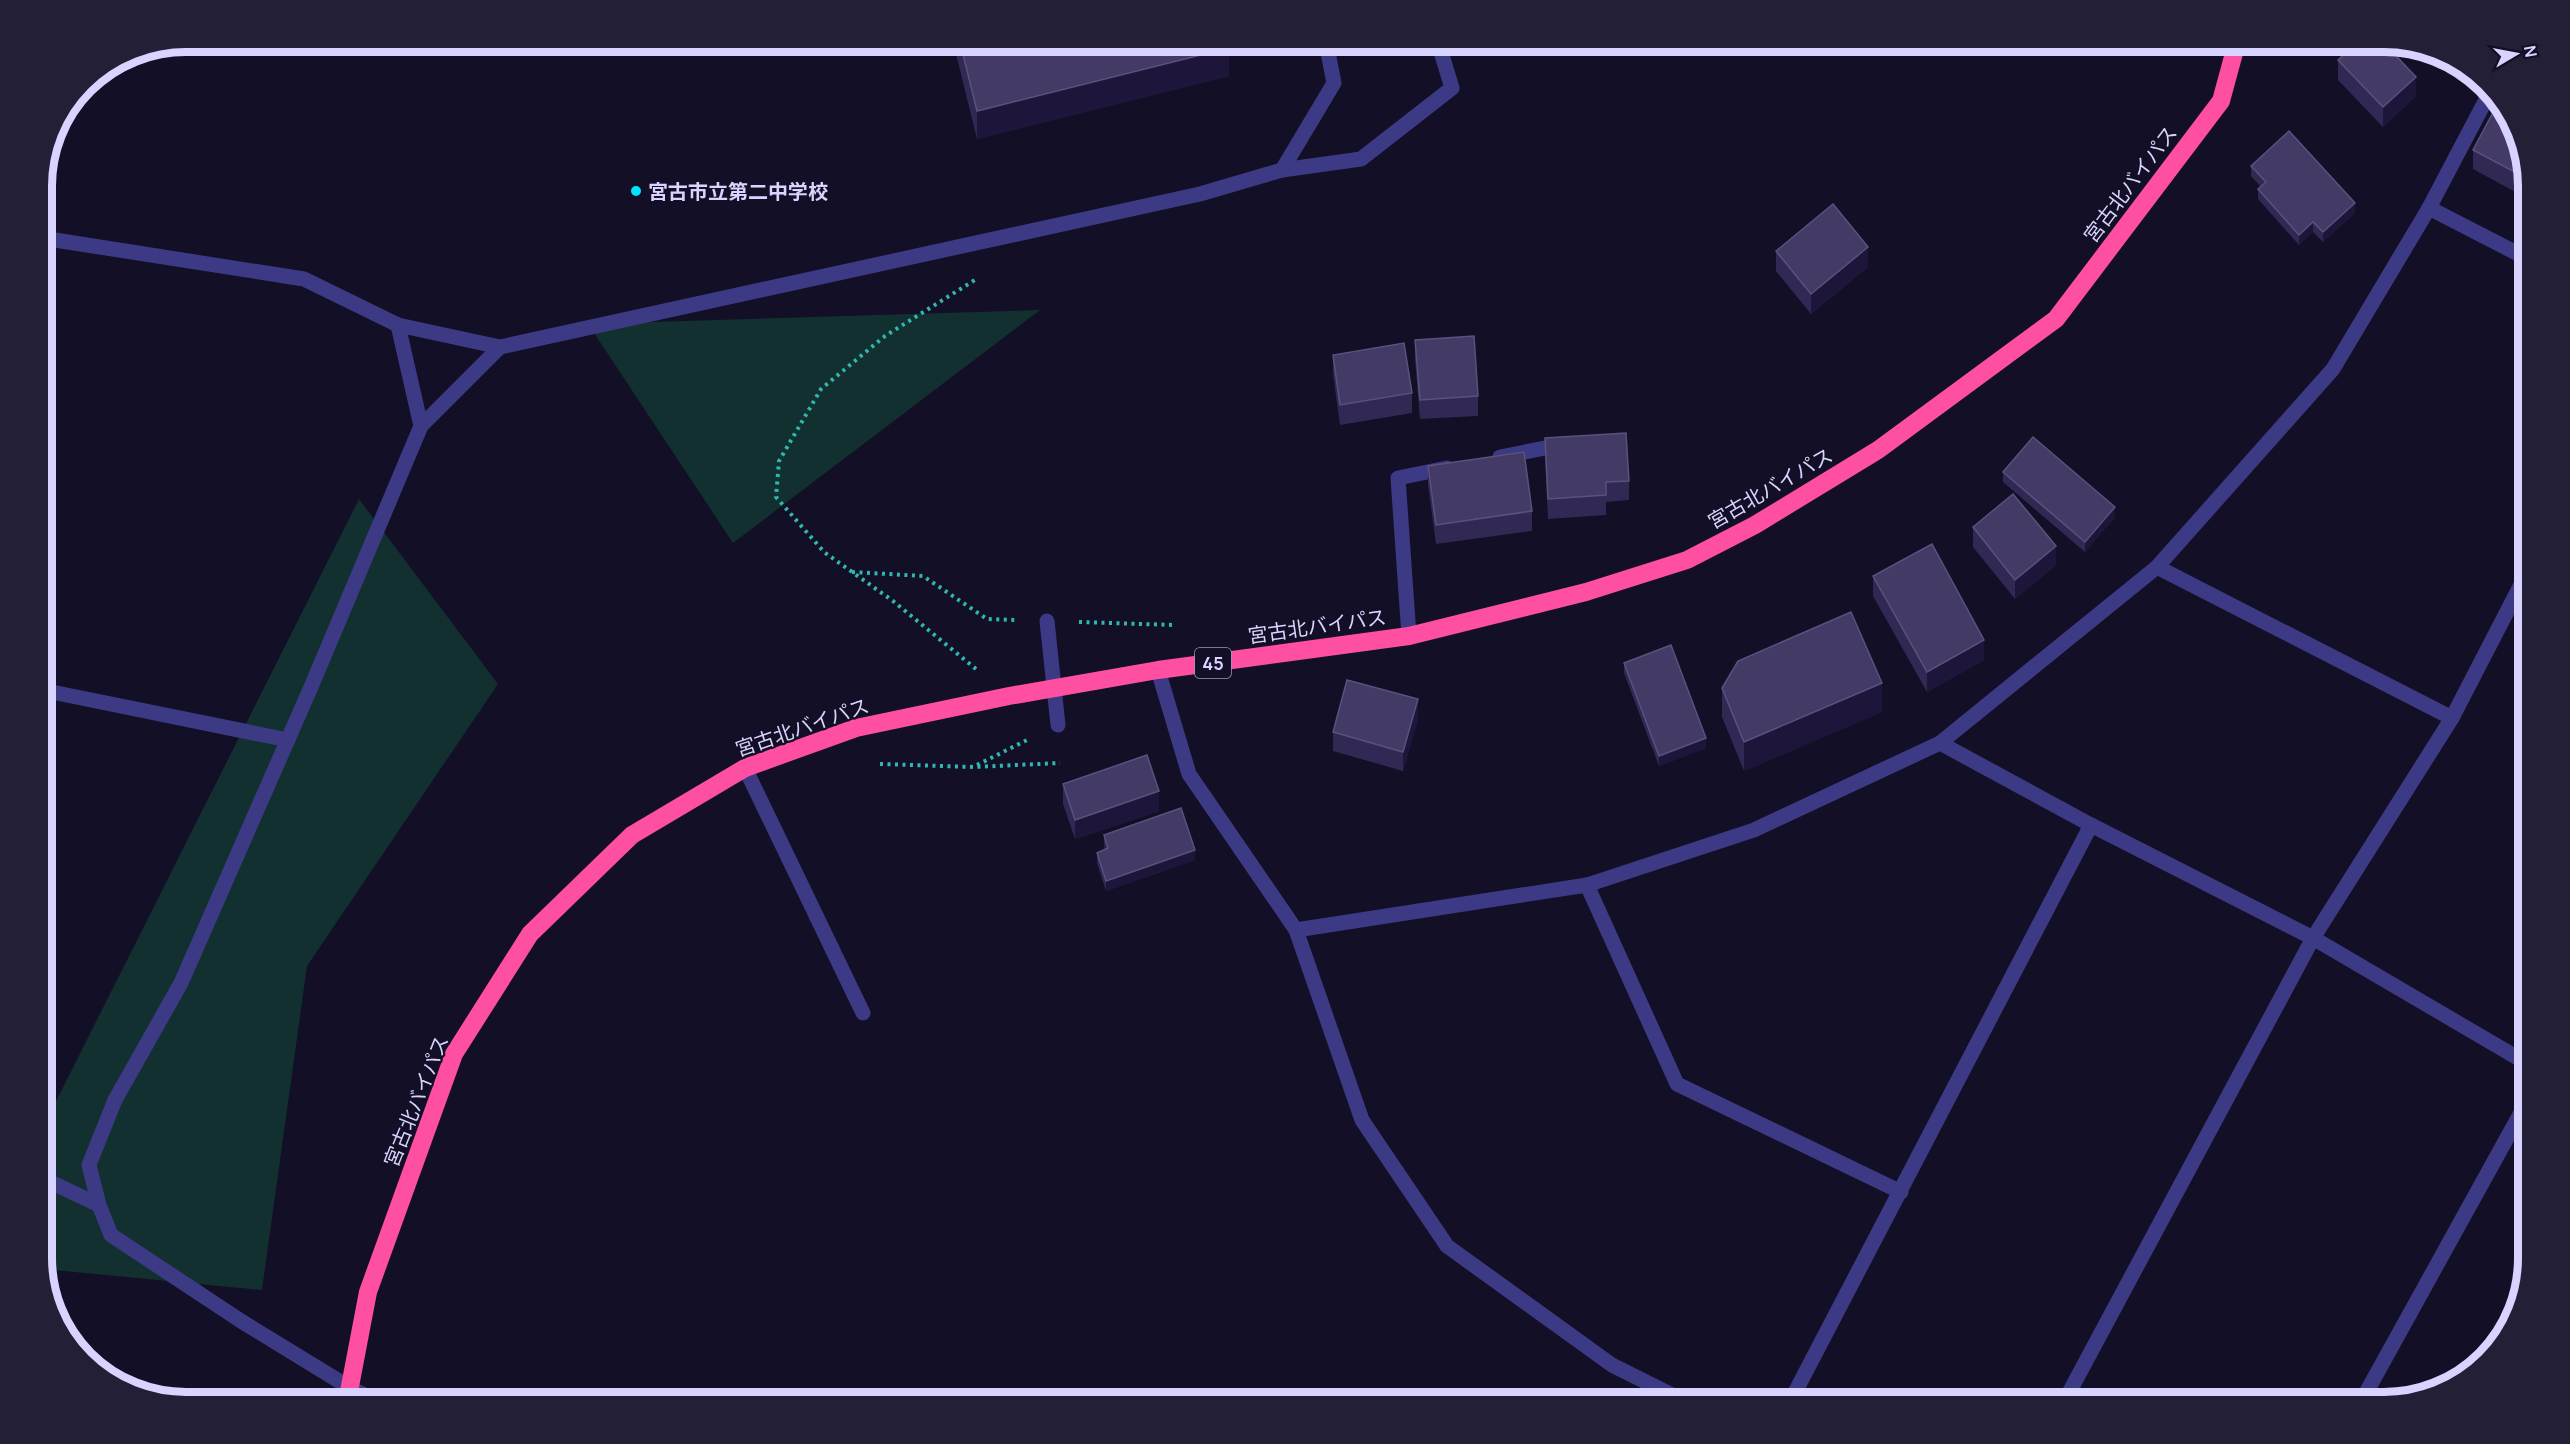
<svg xmlns="http://www.w3.org/2000/svg" width="2570" height="1444" viewBox="0 0 2570 1444" font-family="Manrope,'Noto Sans JP',sans-serif">
	<style>
		.green { fill: #12302f }
		.lines { fill: none; stroke-linecap: round; stroke-linejoin: round }
		.path { stroke: #2fb8b0; stroke-width: 4; stroke-dasharray: 3 4.5; stroke-linecap: butt }
		.lane { stroke: #3d3a85; stroke-width: 15 }
		.street { stroke: #3d3a85; stroke-width: 15 }
		.highway { stroke: #ff4fa3; stroke-width: 18 }
		.wall { fill: #312854 }
		.shaded-wall { fill: #1d163a }
		.building { fill: #433a66; stroke: #5a527e; stroke-width: 1.5 }
		.poi-dot { fill: #00e5ff; stroke: #130f26; stroke-width: 2 }
		.labels { text-anchor: middle; dominant-baseline: central; stroke-width: 4.5; stroke-linejoin: round; paint-order: stroke }
		.shield { fill: #130f26; stroke: #9e99be; stroke-width: 1.5 }
		.shield-label { font-size: 18px; font-weight: bold; fill: #d9d4ff }
		.street-label { font-size: 20px; fill: #d9d4ff; stroke: #130f26 }
		.poi-label { font-size: 20px; font-weight: bold; fill: #d9d4ff; stroke: #130f26; text-anchor: start }
		.rim { fill: none; stroke: #d9d4ff; stroke-width: 8 }
	</style>
	<rect width="100%" height="100%" fill="#130f26"/>
	<g class="green">
		<path d="M1040,310L733,543L588,324Z"/>
		<path d="M359,499L498,684L307,966L262,1290L43,1269L42,1129Z"/>
	</g>
	<g class="lines">
		<g class="path">
			<path d="M852,572L923,576L987,619L1017,620"/>
			<path d="M1079,622L1174,625"/>
			<path d="M976,669L893,601L824,552L776,497L779,461L821,389L885,336L978,278"/>
			<path d="M880,764L974,767L1060,763"/>
			<path d="M977,765L1029,739"/>
		</g>
		<path class="lane" d="M745,768L863,1013"/>
		<g class="street">
			<path d="M1282,170L1361,159L1452,88L1438,42"/>
			<path d="M2429,208L2528,259"/>
			<path d="M42,238L304,279L398,325L500,347L1200,194L1282,170L1334,83L1326,42"/>
			<path d="M398,325L421,426"/>
			<path d="M1500,457L1565,444"/>
			<path d="M2157,567L2452,718"/>
			<path d="M1047,621L1058,725"/>
			<path d="M1409,636L1398,478L1447,468"/>
			<path d="M1158,670L1189,774L1296,930L1362,1120L1447,1246L1612,1365L1686,1402"/>
			<path d="M42,690L288,740"/>
			<path d="M1940,743L2091,825L2313,938L2528,1064"/>
			<path d="M1587,885L1677,1084L1901,1192"/>
			<path d="M1296,930L1587,885L1754,830L1940,743L2157,567L2333,369L2429,208L2489,94"/>
			<path d="M42,1178L99,1205"/>
			<path d="M380,1402L352,1389L241,1321L111,1235L99,1205L89,1165L115,1100L181,983L311,687L421,426L500,347"/>
			<path d="M1790,1402L2091,825"/>
			<path d="M2064,1402L2313,938L2452,718L2528,571"/>
			<path d="M2361,1402L2528,1100"/>
		</g>
		<path class="highway" d="M347,1402L368,1292L454,1054L530,934L632,835L745,768L856,728L1009,696L1158,670L1409,636L1586,592L1687,560L1755,525L1878,450L2056,319L2221,101L2237,42"/>
	</g>
	<g class="wall">
		<path d="M953,42H1228L1229,76L977,139Z"/>
		<path d="M2338,60L2416,96L2383,127L2338,80Z"/>
		<path d="M2473,150L2528,177V199L2473,169Z"/>
		<path d="M2251,166L2355,213L2323,242L2313,232L2299,245L2258,199V189L2261,187L2251,176Z"/>
		<path d="M1776,251L1868,267L1811,314L1776,271Z"/>
		<path d="M1415,340L1478,396V416L1420,419L1415,360Z"/>
		<path d="M1333,355L1412,393V413L1340,425L1333,374Z"/>
		<path d="M1545,438L1629,481V500L1606,502V515L1548,519L1545,458Z"/>
		<path d="M1428,466L1532,511V531L1436,544L1428,485Z"/>
		<path d="M2003,472L2115,517L2085,552L2003,482Z"/>
		<path d="M1973,527L2056,565L2015,599L1973,547Z"/>
		<path d="M1873,576L1984,660L1927,692L1873,596Z"/>
		<path d="M1624,663L1706,748L1659,766L1624,673Z"/>
		<path d="M1722,688L1882,712L1744,771L1722,717Z"/>
		<path d="M1418,719L1403,771L1333,751V732Z"/>
		<path d="M1063,784L1159,811L1075,839L1063,804Z"/>
		<path d="M1104,835L1195,860L1106,891L1097,863V853L1105,850L1104,845Z"/>
	</g>
	<g class="shaded-wall">
		<path d="M1229,48V76L977,139V111Z"/>
		<path d="M2416,77V96L2383,127V107Z"/>
		<path d="M2355,203V213L2323,242V232Z"/>
		<path d="M2313,222V232L2299,245V235Z"/>
		<path d="M1868,247V267L1811,314V294Z"/>
		<path d="M2115,507V517L2085,552V542Z"/>
		<path d="M2056,546V565L2015,599V580Z"/>
		<path d="M1984,640V660L1927,692V672Z"/>
		<path d="M1882,683V712L1744,771V742Z"/>
		<path d="M1418,699V719L1403,771V752Z"/>
		<path d="M1706,738V748L1659,766V756Z"/>
		<path d="M1159,791V811L1075,839V820Z"/>
		<path d="M1195,850V860L1106,891V881Z"/>
	</g>
	<g class="building">
		<path d="M960,42H1228L1229,48L977,111Z"/>
		<path d="M2357,42H2383L2416,77L2383,107L2338,60Z"/>
		<path d="M2498,103L2508,114L2528,179L2473,150Z"/>
		<path d="M2289,131L2355,203L2323,232L2313,222L2299,235L2258,189L2266,182L2251,166Z"/>
		<path d="M1833,204L1868,247L1811,294L1776,251Z"/>
		<path d="M1474,336L1478,396L1420,400L1415,340Z"/>
		<path d="M1404,343L1412,393L1340,405L1333,355Z"/>
		<path d="M1626,433L1629,481L1606,482V495L1548,499L1545,438Z"/>
		<path d="M2033,437L2115,507L2085,542L2003,472Z"/>
		<path d="M1524,452L1532,511L1436,525L1428,466Z"/>
		<path d="M2013,494L2056,546L2015,580L1973,527Z"/>
		<path d="M1932,544L1984,640L1927,672L1873,576Z"/>
		<path d="M1851,612L1882,683L1744,742L1722,688L1738,661Z"/>
		<path d="M1671,645L1706,738L1659,756L1624,663Z"/>
		<path d="M1347,680L1418,699L1403,752L1333,732Z"/>
		<path d="M1147,755L1159,791L1075,820L1063,784Z"/>
		<path d="M1181,808L1195,850L1106,881L1097,853L1108,848L1104,835Z"/>
	</g>
	<circle class="poi-dot" cx="636" cy="191" r="6"/>
	<g class="labels">
		<rect class="shield" x="1195" y="648" width="36" height="30" rx="4.5"/>
		<g class="shield-label">
			<text x="1213" y="663">45</text>
		</g>
		<g class="street-label">
			<text transform="translate(2130 184) rotate(-53)">宮古北バイパス</text>
			<text transform="translate(1770 488) rotate(-30)">宮古北バイパス</text>
			<text transform="translate(1317 626) rotate(-8)">宮古北バイパス</text>
			<text transform="translate(802 727) rotate(-19)">宮古北バイパス</text>
			<text transform="translate(416 1101) rotate(-68)">宮古北バイパス</text>
		</g>
		<g class="poi-label">
			<text x="648" y="191">宮古市立第二中学校</text>
		</g>
	</g>
	<path d="M0 0H2570V1444H0ZM186 52H2384A134 134 0 0 1 2518 186V1258A134 134 0 0 1 2384 1392H186A134 134 0 0 1 52 1258V186A134 134 0 0 1 186 52Z" fill="#231f37" fill-rule="evenodd"/>
	<path class="rim" d="M186 52H2384A134 134 0 0 1 2518 186V1258A134 134 0 0 1 2384 1392H186A134 134 0 0 1 52 1258V186A134 134 0 0 1 186 52Z"/>
	<g transform="translate(2516 54) rotate(80)" stroke="#130f26" stroke-width="4.5" paint-order="stroke">
	<path d="M0-4.5L10 22L0 15L-10 22Z" fill="#d9d4ff"/>
	<text y="-9" font-size="16" font-weight="bold" text-anchor="middle" fill="#d9d4ff">N</text>
	</g>
</svg>
